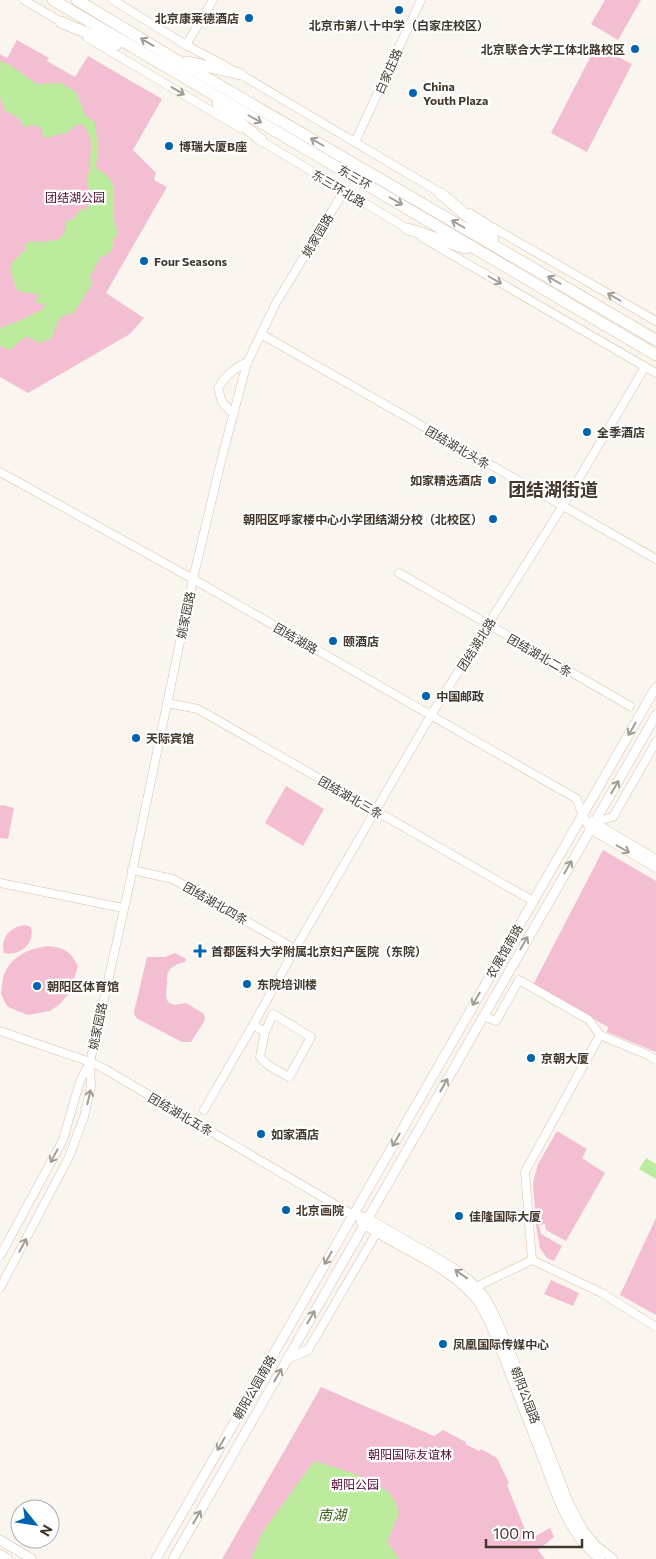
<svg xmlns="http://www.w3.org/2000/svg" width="656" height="1559" viewBox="0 0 656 1559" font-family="Commissioner,'Noto Sans SC',sans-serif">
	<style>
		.green { fill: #f4bed2 }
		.water { fill: #bdeb9e }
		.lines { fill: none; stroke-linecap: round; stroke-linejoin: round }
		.minor-casing { stroke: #dcbfa4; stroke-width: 9 }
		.major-casing { stroke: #dcbfa4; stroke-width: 10 }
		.highway-casing { stroke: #dcbfa4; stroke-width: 12 }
		.minor { stroke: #fff; stroke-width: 8 }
		.major { stroke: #fff; stroke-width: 9 }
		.highway { stroke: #fff; stroke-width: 11 }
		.oneway { stroke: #a29c96 }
		.poi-dot { fill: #0063af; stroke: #fff; stroke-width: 2 }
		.labels { text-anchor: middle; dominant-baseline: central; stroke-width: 4.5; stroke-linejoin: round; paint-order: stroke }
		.poi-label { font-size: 12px; font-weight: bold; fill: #44382d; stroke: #fff; text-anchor: start }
		.street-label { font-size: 12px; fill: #44382d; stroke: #fff }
		.park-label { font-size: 12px; fill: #580b33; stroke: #fff }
		.water-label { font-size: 14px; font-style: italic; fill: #3a6214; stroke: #fff }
		.district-label { font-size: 18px; font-weight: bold; fill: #44382d; stroke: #fff }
	</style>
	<rect width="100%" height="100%" fill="#fbf5ef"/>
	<g class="green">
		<path d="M605,0H641L618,40L591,24Z"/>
		<path d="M17,40L49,58L47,61L75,77L88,56L162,99L133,150L156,173L154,180L167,187L106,293L144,318L130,334L28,393L0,377V54L7,58Z"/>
		<path d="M596,46L632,64L587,152L551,133Z"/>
		<path d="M286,786L324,809L303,846L265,823Z"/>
		<path d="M2,805L14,808L8,839L0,838V806Z"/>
		<path d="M603,850L656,881V1052L607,1032L608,1027L533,985Z"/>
		<path d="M25,925L31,927C36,943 19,957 4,953C0,936 11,927 25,925Z"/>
		<path d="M48,946C65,948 70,951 78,966L70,992L60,1004L50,1011L28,1015L8,1007C6,1003 2,998 1,993C1,991 2,988 2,985C4,960 25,949 48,946Z"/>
		<path d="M175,953L186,959L185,962C177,964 168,967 167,977C166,980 168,983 167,985C166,992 165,995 168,1002L174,1005L186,1003L204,1014L205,1020L191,1042H182L138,1019L135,1016L134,1012L147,957H165Z"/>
		<path d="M557,1131L587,1149L582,1158L605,1173L566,1241L546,1230L545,1224L539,1225L541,1234L562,1246L554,1261L547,1258L540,1248L536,1225L533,1183L538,1164Z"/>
		<path d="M656,1218V1315L620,1295Z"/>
		<path d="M551,1280L579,1293L573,1306L544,1294Z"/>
		<path d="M321,1387L434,1436L443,1430L466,1442L465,1444L479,1451L481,1449L497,1458L509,1483L507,1485L528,1537H534L550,1528L554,1537L538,1550L545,1559H222Z"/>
	</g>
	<g class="water">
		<path d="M0,61L13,67L37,84L60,83L76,92L86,117L94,120L98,144L96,168C99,171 103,172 106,175C118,186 113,199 113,213C113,220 116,226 118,233L112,241L114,243L110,253L101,257L89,278L93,282L74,313C55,316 58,325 51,339L39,343L26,336C21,342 15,343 11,350L0,346V329C8,323 11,325 19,321C27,317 34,313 42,310L45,304L35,303L39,295L18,291C14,284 14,278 10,272L13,261L25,250V245L31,241L42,242L60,239L66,229V221C74,220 76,216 80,209L85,210L92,201C92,193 89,189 87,182C87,178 89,174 89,170C90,151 96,140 82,124L74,126L67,133L55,135L49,138L43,136L41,128C35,125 31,124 25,128C20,119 15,114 5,111L0,97Z"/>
		<path d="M646,1158L656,1164V1179L639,1169Z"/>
		<path d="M314,1461C335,1468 381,1479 393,1498C396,1502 397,1508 399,1513L387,1542L399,1559H251L262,1533Z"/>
	</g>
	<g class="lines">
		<defs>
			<g id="minor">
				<path d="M24,0L63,23"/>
				<path d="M113,0L186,45L240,74L444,195"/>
				<path d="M88,38L240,128"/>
				<path d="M186,45L213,0"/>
				<path d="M258,139L411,231"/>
				<path d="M355,142L421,0"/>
				<path d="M470,213L492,227L656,321"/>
				<path d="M423,238L656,373"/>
				<path d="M261,334L656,559"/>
				<path d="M233,414L222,402L218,388C226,375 234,368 248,362"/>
				<path d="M0,472L193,579L577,799L582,814L590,829L656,868"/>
				<path d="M399,573L630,706"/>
				<path d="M167,703L198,709L533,901"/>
				<path d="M592,821L656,859"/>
				<path d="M594,822L613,817L656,742"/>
				<path d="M132,870L173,879L295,949"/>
				<path d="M0,883L123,908"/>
				<path d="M483,1016L496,1021L519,980L589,1020L600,1035"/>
				<path d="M0,1031L90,1062L103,1068L353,1215"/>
				<path d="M265,1032L273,1014L311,1037L289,1077C279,1071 267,1067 260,1057L265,1032L253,1025L295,949L431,715L562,507L645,367"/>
				<path d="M204,1110L253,1025"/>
				<path d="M0,1256L63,1140L80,1081L90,1062L130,882L193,579L222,457L247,363L276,303L344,191"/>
				<path d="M532,1260L602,1293L656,1327"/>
				<path d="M476,1287L532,1260L525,1172L600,1035L648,1055L656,1060"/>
				<path d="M0,1288L69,1157L84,1117L91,1086L90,1063"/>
				<path d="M308,1350L377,1232"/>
			</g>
			<g id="major">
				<path d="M353,1215L367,1218L453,1268L469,1280L484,1296L494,1314L508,1346L569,1504L583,1530L596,1546L613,1559"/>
				<path d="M361,1222C396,1248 450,1265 477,1300C489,1316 495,1337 503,1355C515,1387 527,1419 540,1451C555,1489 566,1533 600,1559"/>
				<path d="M287,1359L308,1350"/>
				<path d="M0,1540L32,1559"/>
				<path d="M0,1554L8,1559"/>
				<path d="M156,1559L656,687"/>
				<path d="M173,1559L656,715"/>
			</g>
			<g id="highway">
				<path d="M53,0L656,355"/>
				<path d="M77,0L176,60L656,340"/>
				<path d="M61,22L116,45"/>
				<path d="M188,62L240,74"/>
				<path d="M218,104L261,140"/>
				<path d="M440,193L493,238"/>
				<path d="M408,229L466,248"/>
			</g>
		</defs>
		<use href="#minor" class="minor-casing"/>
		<use href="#major" class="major-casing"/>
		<use href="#highway" class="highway-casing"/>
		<use href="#minor" class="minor"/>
		<use href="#major" class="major"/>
		<use href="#highway" class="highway"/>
	</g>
	<defs><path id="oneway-shaft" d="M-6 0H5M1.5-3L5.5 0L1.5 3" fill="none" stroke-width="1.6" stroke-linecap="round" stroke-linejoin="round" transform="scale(1.25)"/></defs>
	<g class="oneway">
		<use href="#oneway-shaft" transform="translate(147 42) rotate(-149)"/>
		<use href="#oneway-shaft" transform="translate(178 91) rotate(31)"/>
		<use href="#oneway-shaft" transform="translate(255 119) rotate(30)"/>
		<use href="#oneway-shaft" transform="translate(317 142) rotate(-150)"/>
		<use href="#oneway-shaft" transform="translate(396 201) rotate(30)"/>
		<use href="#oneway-shaft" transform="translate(458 224) rotate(-150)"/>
		<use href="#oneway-shaft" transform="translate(495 280) rotate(30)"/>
		<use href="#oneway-shaft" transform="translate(554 280) rotate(-150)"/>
		<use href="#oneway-shaft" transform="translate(614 297) rotate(-150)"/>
		<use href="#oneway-shaft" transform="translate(632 729) rotate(120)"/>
		<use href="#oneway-shaft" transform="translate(615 787) rotate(-60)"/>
		<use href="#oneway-shaft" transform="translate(623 849) rotate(30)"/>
		<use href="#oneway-shaft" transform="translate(568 867) rotate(-60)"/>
		<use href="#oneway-shaft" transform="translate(524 943) rotate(-60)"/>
		<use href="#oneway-shaft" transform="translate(476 999) rotate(120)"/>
		<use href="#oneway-shaft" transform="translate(444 1085) rotate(-60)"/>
		<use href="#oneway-shaft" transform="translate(89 1097) rotate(-77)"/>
		<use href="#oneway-shaft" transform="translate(396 1140) rotate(120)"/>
		<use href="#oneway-shaft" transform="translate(54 1156) rotate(118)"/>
		<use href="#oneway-shaft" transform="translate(23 1245) rotate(-62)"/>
		<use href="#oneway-shaft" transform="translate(328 1258) rotate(120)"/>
		<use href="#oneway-shaft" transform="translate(461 1274) rotate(-144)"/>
		<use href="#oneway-shaft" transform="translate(311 1317) rotate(-60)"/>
		<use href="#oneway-shaft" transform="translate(278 1375) rotate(-60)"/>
		<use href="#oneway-shaft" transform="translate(221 1444) rotate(120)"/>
		<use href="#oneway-shaft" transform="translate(197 1517) rotate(-60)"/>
	</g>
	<g class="poi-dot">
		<circle cx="399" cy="10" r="5"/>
		<circle cx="249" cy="18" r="5"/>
		<circle cx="635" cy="49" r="5"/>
		<circle cx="413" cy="93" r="5"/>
		<circle cx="169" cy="146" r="5"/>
		<circle cx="144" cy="261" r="5"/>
		<circle cx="587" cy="432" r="5"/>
		<circle cx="492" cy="480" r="5"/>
		<circle cx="493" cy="519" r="5"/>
		<circle cx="333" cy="641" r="5"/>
		<circle cx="426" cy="696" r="5"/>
		<circle cx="136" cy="738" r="5"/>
		<path d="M197.5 943.5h5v5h5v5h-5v5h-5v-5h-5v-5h5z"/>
		<circle cx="247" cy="984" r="5"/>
		<circle cx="37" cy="986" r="5"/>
		<circle cx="531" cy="1058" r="5"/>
		<circle cx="261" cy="1134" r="5"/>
		<circle cx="286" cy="1210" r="5"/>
		<circle cx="459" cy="1216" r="5"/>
		<circle cx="443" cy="1344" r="5"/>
	</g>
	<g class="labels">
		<g class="poi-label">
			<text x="239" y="18" text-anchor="end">北京康莱德酒店</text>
			<text x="399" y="25" text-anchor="middle">北京市第八十中学（白家庄校区）</text>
			<text x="625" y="49" text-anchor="end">北京联合大学工体北路校区</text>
			<text x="423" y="86">China<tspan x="423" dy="14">Youth Plaza</tspan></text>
			<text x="179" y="146">博瑞大厦B座</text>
			<text x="154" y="261">Four Seasons</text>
			<text x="597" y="432">全季酒店</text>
			<text x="482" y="480" text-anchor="end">如家精选酒店</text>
			<text x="483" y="519" text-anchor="end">朝阳区呼家楼中心小学团结湖分校（北校区）</text>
			<text x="343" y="641">颐酒店</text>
			<text x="436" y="696">中国邮政</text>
			<text x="146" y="738">天际宾馆</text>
			<text x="211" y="951">首都医科大学附属北京妇产医院（东院）</text>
			<text x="257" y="984">东院培训楼</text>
			<text x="47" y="986">朝阳区体育馆</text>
			<text x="541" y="1058">京朝大厦</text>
			<text x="271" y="1134">如家酒店</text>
			<text x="296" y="1210">北京画院</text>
			<text x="469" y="1216">佳隆国际大厦</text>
			<text x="453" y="1344">凤凰国际传媒中心</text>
		</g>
		<g class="street-label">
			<text transform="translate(388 71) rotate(-66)">白家庄路</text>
			<text transform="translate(355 177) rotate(30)">东三环</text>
			<text transform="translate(339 188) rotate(31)">东三环北路</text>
			<text transform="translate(317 235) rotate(-59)">姚家园路</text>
			<text transform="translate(458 447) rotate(30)">团结湖北头条</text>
			<text transform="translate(185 615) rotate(-78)">姚家园路</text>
			<text transform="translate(296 638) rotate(30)">团结湖路</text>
			<text transform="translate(476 644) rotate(-58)">团结湖北路</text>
			<text transform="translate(540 655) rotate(30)">团结湖北二条</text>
			<text transform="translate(351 797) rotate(30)">团结湖北三条</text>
			<text transform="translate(216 903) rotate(30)">团结湖北四条</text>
			<text transform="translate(504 951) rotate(-60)">农展馆南路</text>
			<text transform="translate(97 1026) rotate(-78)">姚家园路</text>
			<text transform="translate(181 1114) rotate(30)">团结湖北五条</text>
			<text transform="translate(254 1387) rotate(-60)">朝阳公园南路</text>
			<text transform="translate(526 1395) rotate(69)">朝阳公园路</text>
		</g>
		<g class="park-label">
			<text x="75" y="197">团结湖公园</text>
			<text x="410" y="1454">朝阳国际友谊林</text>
			<text x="355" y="1484">朝阳公园</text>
		</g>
		<g class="water-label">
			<text x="332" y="1514">南湖</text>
		</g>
		<g class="district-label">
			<text x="553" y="489">团结湖街道</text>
		</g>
	</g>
	<g transform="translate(35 1524) rotate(120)"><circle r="24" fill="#ffffff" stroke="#b4afab"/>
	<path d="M0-4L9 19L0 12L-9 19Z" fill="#0063af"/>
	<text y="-8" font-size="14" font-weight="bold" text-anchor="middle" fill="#44382d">N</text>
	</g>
	<path d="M486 1539v8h96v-8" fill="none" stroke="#44382d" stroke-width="2.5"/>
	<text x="493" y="1539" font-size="15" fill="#44382d" stroke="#ffffff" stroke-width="4" paint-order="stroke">100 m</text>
</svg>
